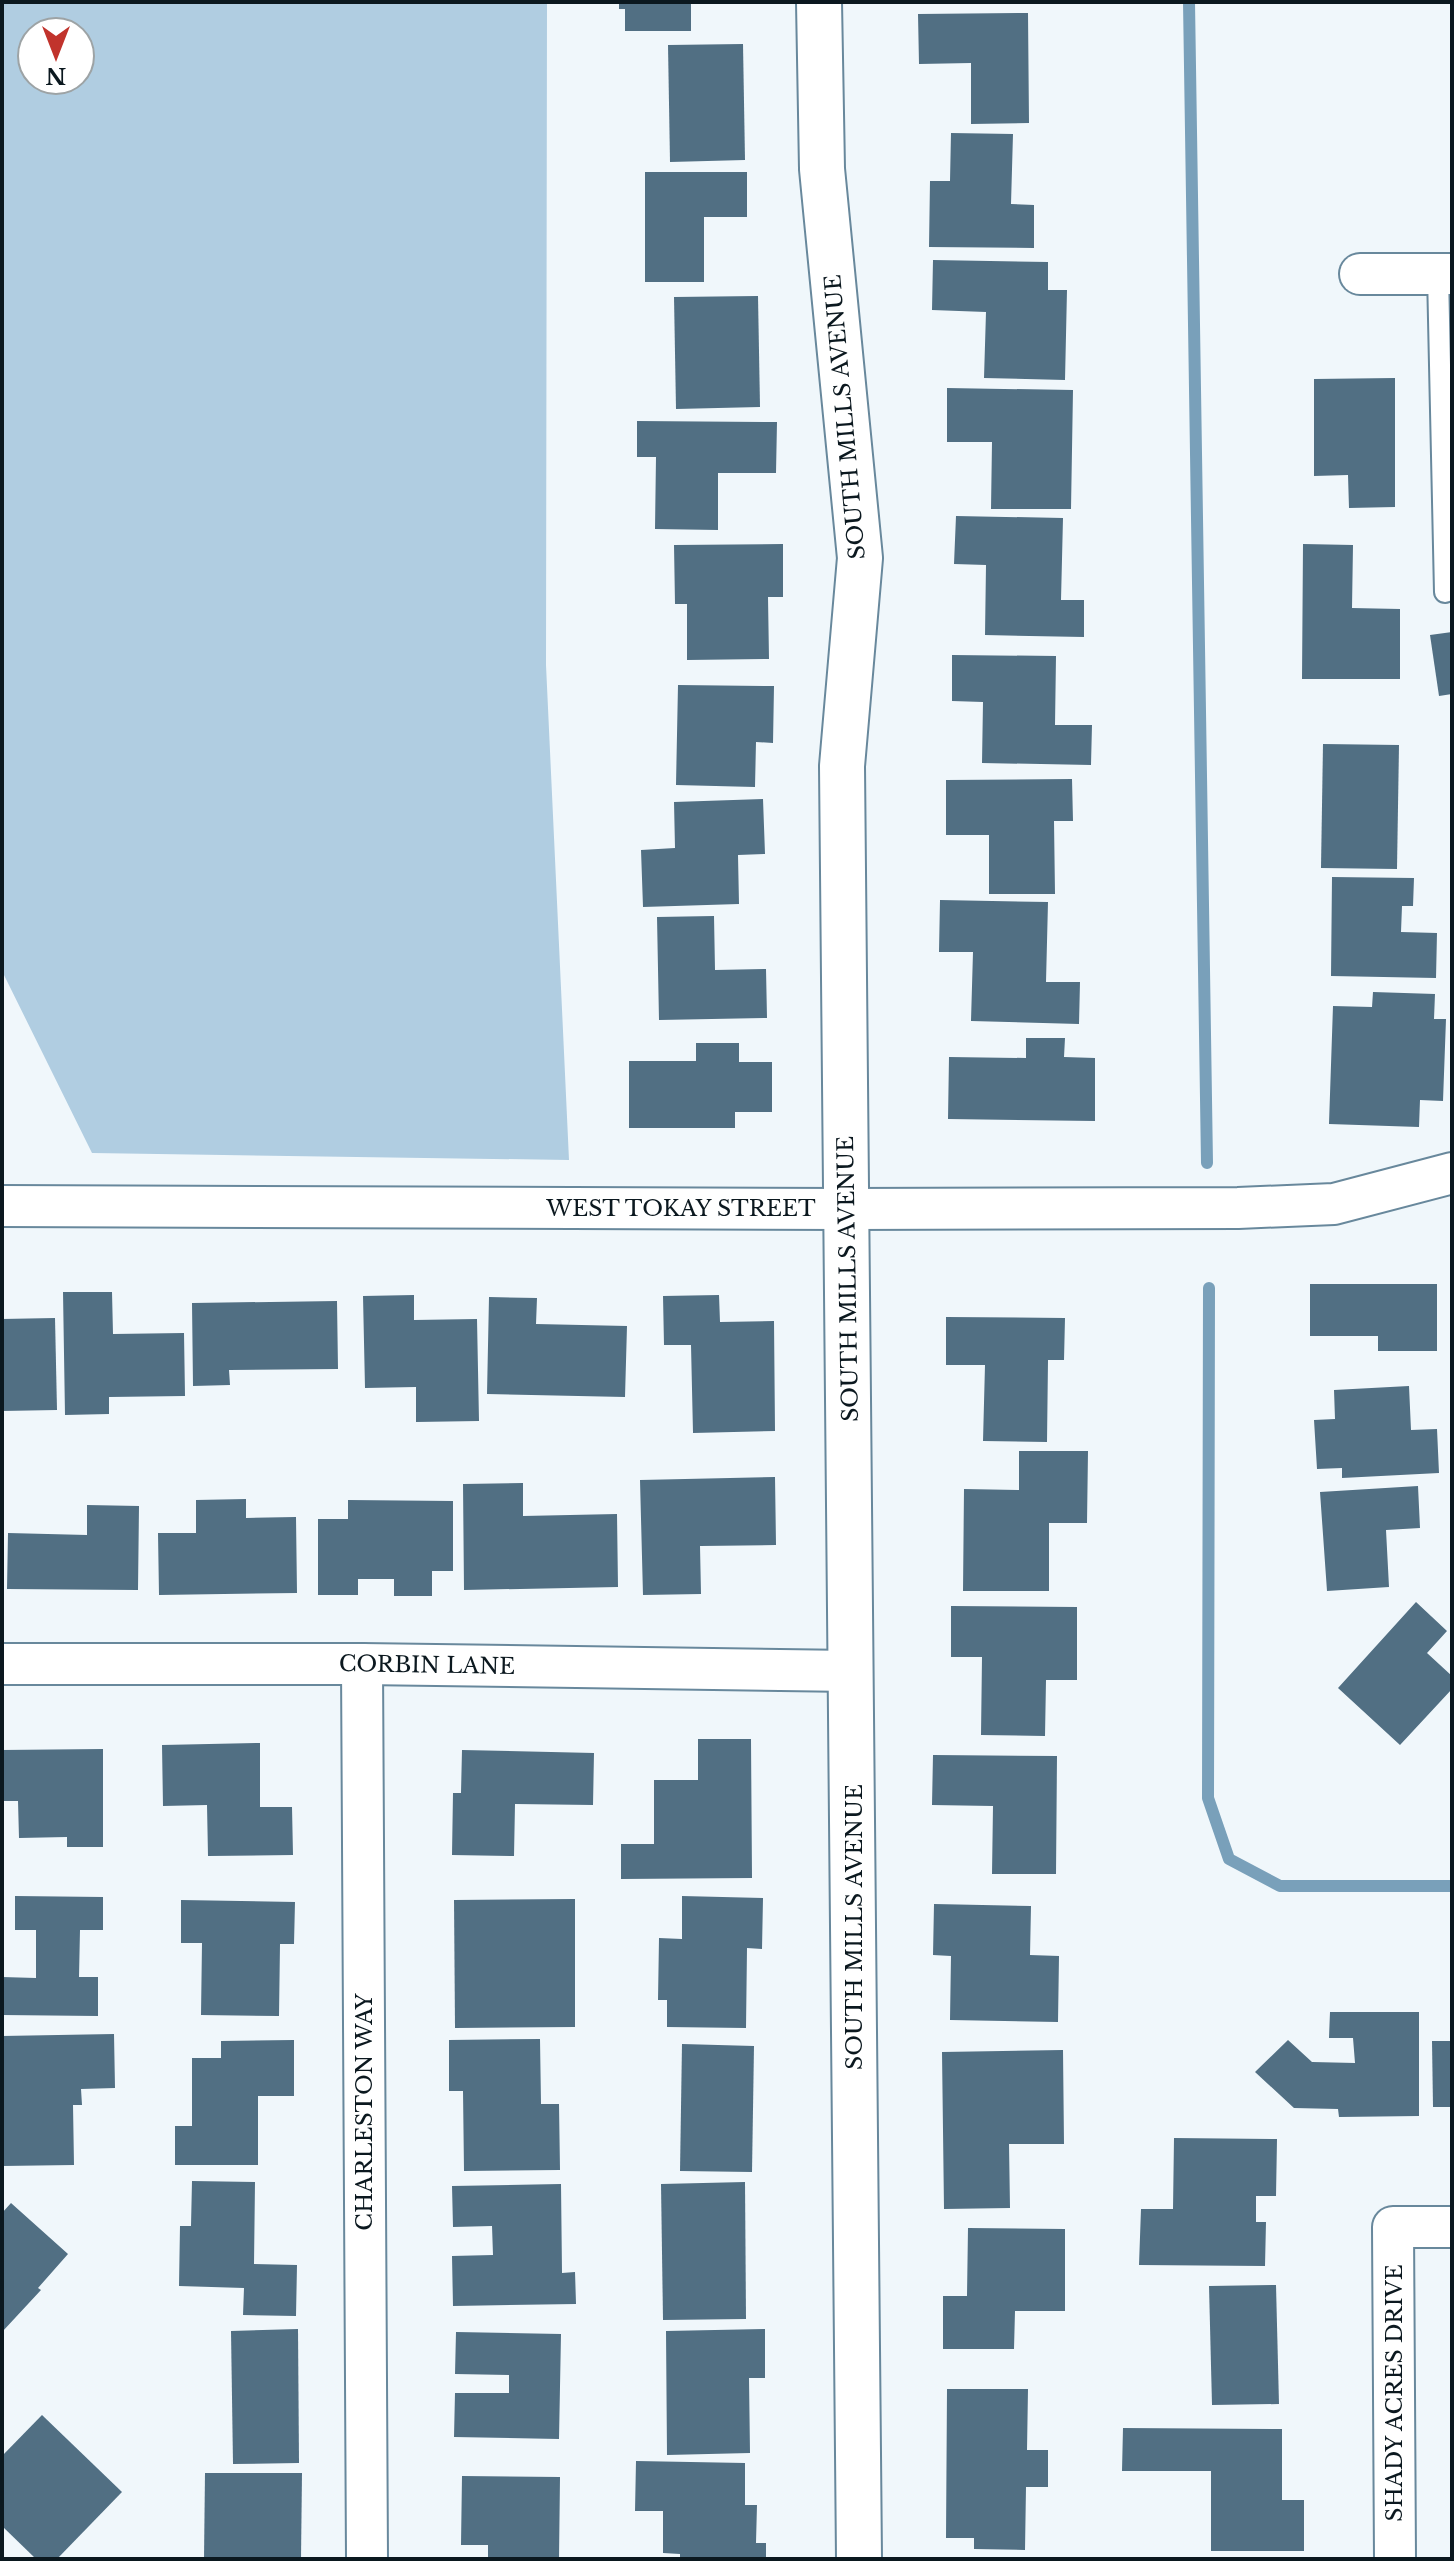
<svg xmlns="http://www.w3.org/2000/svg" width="1454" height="2561" viewBox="0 0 1454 2561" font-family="'Libre Baskerville',serif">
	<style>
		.green { fill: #b0cde1; fill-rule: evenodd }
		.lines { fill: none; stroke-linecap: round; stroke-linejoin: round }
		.stream { stroke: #79a0ba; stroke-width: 12 }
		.building { fill: #516f83 }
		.lane-casing { stroke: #68889c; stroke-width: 24 }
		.street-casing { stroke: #68889c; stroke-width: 44 }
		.secondary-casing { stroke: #68889c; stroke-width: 48 }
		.lane { stroke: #fff; stroke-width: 20 }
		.street { stroke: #fff; stroke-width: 40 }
		.secondary { stroke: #fff; stroke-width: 44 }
		.labels { text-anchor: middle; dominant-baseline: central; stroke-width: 6; stroke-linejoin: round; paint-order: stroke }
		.street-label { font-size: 22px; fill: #0b181f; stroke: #fff }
	</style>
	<rect width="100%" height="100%" fill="#f0f7fb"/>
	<path class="green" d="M2,2H547L546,665L569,1160L92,1153L2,971ZM32,32H80V80H32Z"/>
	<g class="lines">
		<g class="stream">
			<path d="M1189,2L1207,1163"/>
			<path d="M1209,1288L1208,1798L1229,1859L1280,1886H1452"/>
		</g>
	</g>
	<g class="building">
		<path d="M619,2H691V31H625V9H619Z"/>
		<path d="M1028,13L1029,123L971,124V63L919,64L918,14Z"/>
		<path d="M743,44L745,160L670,162L668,45Z"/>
		<path d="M951,133L1013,134L1011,204L1034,205V248L929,247L930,181H950Z"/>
		<path d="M645,172H747V217H704V282H645Z"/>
		<path d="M933,260L1048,262V290H1067L1065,380L984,378L986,312L932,310Z"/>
		<path d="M758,296L760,407L676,409L674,297Z"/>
		<path d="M1395,378V507L1349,508L1348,475L1314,476V379Z"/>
		<path d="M947,388L1073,390L1071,509H991L992,442H947Z"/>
		<path d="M637,421L777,422L776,473H718V530L655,529L656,457H637Z"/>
		<path d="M956,516L1063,518L1061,600H1084V637L985,635L986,565L954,564Z"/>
		<path d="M783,544V597H768L769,659L687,660V604H675L674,545Z"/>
		<path d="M1303,544L1353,545L1352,608L1400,609V679H1302Z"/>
		<path d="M1452,632V694L1439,696L1430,635Z"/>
		<path d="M952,655L1056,656L1055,725H1092L1091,765L982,763L983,702L952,701Z"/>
		<path d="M678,685L774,686L773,743L756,742L755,787L676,785Z"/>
		<path d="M1323,744L1399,745L1397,869L1321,868Z"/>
		<path d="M1072,779L1073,821H1054L1055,894H989V835H946V780Z"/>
		<path d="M763,799L765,854L738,855L739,904L643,907L641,850L675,848L674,802Z"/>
		<path d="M1332,877L1414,878L1413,906H1402L1401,932L1437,933L1436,978L1331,976Z"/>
		<path d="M940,900L1048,902L1046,982H1080L1079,1024L971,1021L973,952H939Z"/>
		<path d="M714,916L715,970L766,969L767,1018L659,1020L657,917Z"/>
		<path d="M1373,992L1435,994L1434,1019H1446L1443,1101L1420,1100L1419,1127L1329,1124L1333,1006L1372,1007Z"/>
		<path d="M1026,1038H1065L1064,1057L1095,1058V1121L948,1119L949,1057L1026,1058Z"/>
		<path d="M696,1043H739V1062H772V1112H735V1128H629V1061H696Z"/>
		<path d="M1310,1284H1437V1351H1378V1336H1310Z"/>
		<path d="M63,1292H112L113,1334L184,1333L185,1396L109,1397V1414L65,1415Z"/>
		<path d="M414,1295V1320L477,1319L479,1421L416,1422V1387L365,1388L363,1296Z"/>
		<path d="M719,1295L720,1322L774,1321L775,1431L693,1433L691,1345H664L663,1296Z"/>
		<path d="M489,1297L537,1298L536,1324L627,1326L625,1397L487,1394Z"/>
		<path d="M337,1301L338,1369L229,1370L230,1385L193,1386L192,1303Z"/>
		<path d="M946,1317L1065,1318L1064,1360H1048L1047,1442L983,1441L985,1365H946Z"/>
		<path d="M55,1318L57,1410L2,1411V1319Z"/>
		<path d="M1409,1386L1411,1430L1437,1429L1439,1473L1342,1478V1468L1317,1469L1314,1420L1335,1419L1334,1390Z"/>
		<path d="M1019,1451H1088L1087,1523H1049V1591H963L964,1489L1019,1490Z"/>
		<path d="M775,1477L776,1545L700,1546L701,1594L643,1595L640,1480Z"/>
		<path d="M523,1483V1516L617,1514L618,1587L464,1590L463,1484Z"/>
		<path d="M1418,1486L1420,1528L1386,1530L1389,1587L1327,1591L1320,1492Z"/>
		<path d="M246,1499V1518L296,1517L297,1593L159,1595L158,1533H196V1500Z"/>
		<path d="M348,1500L453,1501V1571H432V1596H394V1579H358V1595H318V1519H348Z"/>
		<path d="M87,1505L139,1506L138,1590L7,1589L8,1533L87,1535Z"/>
		<path d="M1416,1602L1447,1631L1427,1653L1452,1676V1689L1400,1745L1338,1688Z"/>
		<path d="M951,1606L1077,1607V1680H1046L1045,1736L981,1735L982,1657H951Z"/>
		<path d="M698,1739H751L752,1878L621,1879V1844H654V1780H698Z"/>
		<path d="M260,1743V1807H292L293,1855L208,1856L207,1805L163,1806L162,1745Z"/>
		<path d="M103,1749V1847H67V1837L19,1838L18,1801H2V1750Z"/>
		<path d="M462,1750L594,1753L593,1805L515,1804L514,1856L452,1855L453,1793H461Z"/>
		<path d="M933,1755L1057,1756L1056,1874H992L993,1806L932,1805Z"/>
		<path d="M15,1896L103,1897V1930H80L79,1977H98V2016L2,2015V1977L36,1978V1930H15Z"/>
		<path d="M682,1896L763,1898L762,1949L747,1948L746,2028L667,2027V2000H658L659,1938L682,1939Z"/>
		<path d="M575,1899V2027L455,2028L454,1900Z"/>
		<path d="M181,1900L295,1902L294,1944H280L279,2016L201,2015L202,1943H181Z"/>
		<path d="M934,1904L1031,1906L1030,1955L1059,1956L1058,2022L950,2020L951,1956L933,1955Z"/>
		<path d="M1330,2012H1419V2116L1339,2117L1338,2109L1294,2108L1255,2072L1288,2040L1312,2062L1355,2063L1353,2038H1329Z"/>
		<path d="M114,2034L115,2088L81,2089L82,2105H73L74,2165L2,2166V2036Z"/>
		<path d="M540,2039L541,2104H559L560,2170L464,2171L463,2091H449V2040Z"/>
		<path d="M294,2040V2096H258V2165H175V2126H192V2058H221V2041Z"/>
		<path d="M1432,2041H1452V2107H1433Z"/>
		<path d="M682,2044L754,2046L752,2172L680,2171Z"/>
		<path d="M1063,2050L1064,2144H1009L1010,2208L944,2209L942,2052Z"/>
		<path d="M1174,2138L1277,2139L1276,2196H1256V2222H1266L1265,2266L1139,2265L1141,2209H1173Z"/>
		<path d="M192,2181L255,2182L254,2264L297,2265L296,2316L243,2315L244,2288L179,2286L180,2226H191Z"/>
		<path d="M745,2182L746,2319L663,2320L661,2184Z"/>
		<path d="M561,2184L562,2273L575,2272L576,2304L453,2306L452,2256L493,2255L492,2226L453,2227L452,2186Z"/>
		<path d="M11,2203L68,2254L38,2288L41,2290L2,2332V2213Z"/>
		<path d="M968,2228L1065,2229V2311H1015L1014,2349H943V2296H967Z"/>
		<path d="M1276,2285L1279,2404L1212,2405L1209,2286Z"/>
		<path d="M298,2329L299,2463L233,2464L231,2331Z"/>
		<path d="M765,2329V2378H749L750,2453L667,2455L666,2331Z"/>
		<path d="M456,2332L561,2334L559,2439L454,2437L455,2393H509V2375L455,2374Z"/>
		<path d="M947,2389H1028L1027,2450H1048V2487H1026L1025,2550L974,2549V2538H946Z"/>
		<path d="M42,2415L122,2492L57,2559H36L2,2526V2456Z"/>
		<path d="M1123,2428L1282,2429V2500H1304V2551H1211V2471H1122Z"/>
		<path d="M636,2461L745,2463V2505H757L756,2543H766V2559H680V2554L663,2553V2511H635Z"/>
		<path d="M205,2473H302L301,2559H204Z"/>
		<path d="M462,2476L560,2477L559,2559H488V2545H461Z"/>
	</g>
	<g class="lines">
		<defs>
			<path id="lane" d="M1438,274L1445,592"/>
			<g id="street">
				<path d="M1360,274H1452"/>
				<path d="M2,1206L847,1209L1238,1208L1334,1204L1452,1173"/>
				<path d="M2,1664H362L852,1671"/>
				<path d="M362,1664L367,2559"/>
				<path d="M1395,2559L1393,2227H1452"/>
			</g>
			<path id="secondary" d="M819,2L822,169L860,558L842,766L859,2559"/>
		</defs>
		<use href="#lane" class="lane-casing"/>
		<use href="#street" class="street-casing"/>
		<use href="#secondary" class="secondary-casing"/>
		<use href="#lane" class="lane"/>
		<use href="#street" class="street"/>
		<use href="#secondary" class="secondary"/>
	</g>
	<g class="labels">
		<g class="street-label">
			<text transform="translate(845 417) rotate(-95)">SOUTH MILLS AVENUE</text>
			<text x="681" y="1208">WEST TOKAY STREET</text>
			<text transform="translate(848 1279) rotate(-91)">SOUTH MILLS AVENUE</text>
			<text transform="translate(427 1665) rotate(1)">CORBIN LANE</text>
			<text transform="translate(854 1927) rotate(-90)">SOUTH MILLS AVENUE</text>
			<text transform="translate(364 2112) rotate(-90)">CHARLESTON WAY</text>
			<text transform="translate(1394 2393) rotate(-90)">SHADY ACRES DRIVE</text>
		</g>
	</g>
	<rect width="1454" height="2561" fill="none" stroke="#0b181f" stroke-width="8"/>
	<g transform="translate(56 56) rotate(180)"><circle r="38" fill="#ffffff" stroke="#9da3a5" stroke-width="2"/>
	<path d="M0-6L14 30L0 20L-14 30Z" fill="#c1332c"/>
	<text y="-12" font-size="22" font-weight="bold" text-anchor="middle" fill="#0b181f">N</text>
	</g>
</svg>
